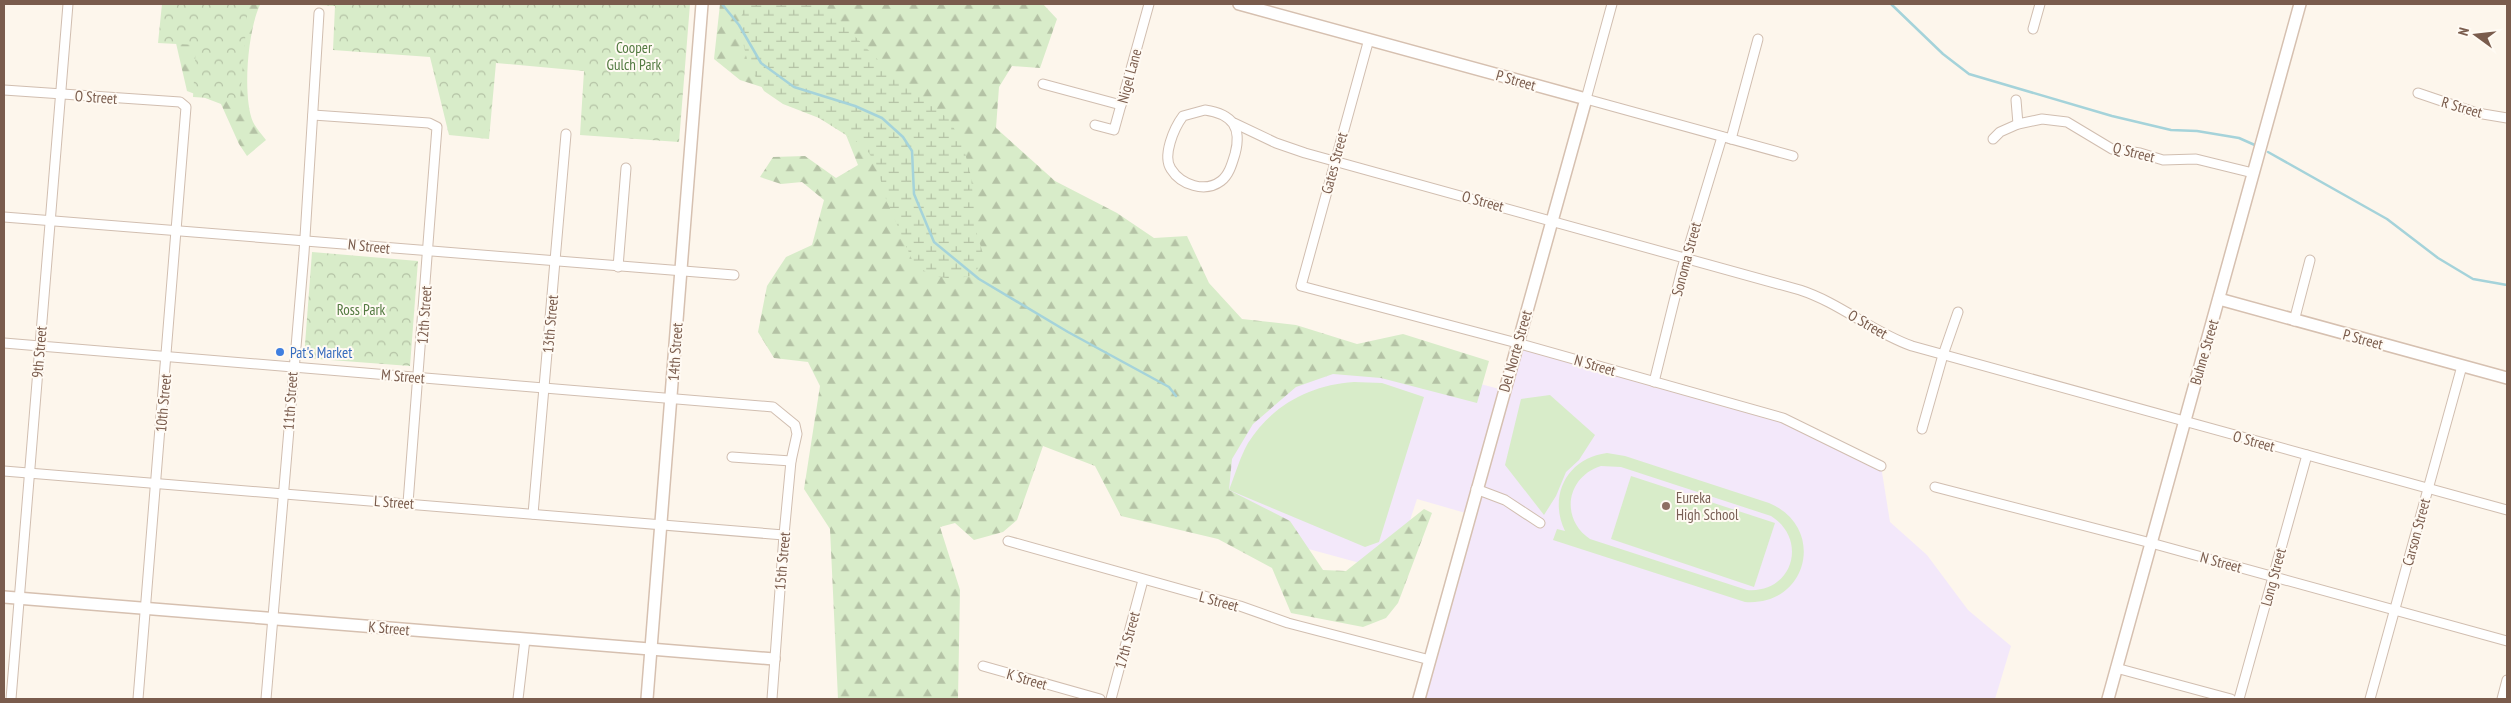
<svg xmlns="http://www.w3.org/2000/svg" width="2511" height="703" viewBox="0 0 2511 703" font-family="'PT Sans Narrow',sans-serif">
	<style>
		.education { fill: #f3e8fa }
		.forest { fill: url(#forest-firs) }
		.wetland { fill: url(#wetland-marsh) }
		.park { fill: url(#park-crowns) }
		.garden { fill: #d8ecc9; fill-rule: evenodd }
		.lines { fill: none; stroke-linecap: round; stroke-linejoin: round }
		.stream { stroke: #a5d3da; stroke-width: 2.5 }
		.street-casing { stroke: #d1beb0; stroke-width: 11 }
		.secondary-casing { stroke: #d6c0b0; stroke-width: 14 }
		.street { stroke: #fff; stroke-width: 9 }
		.secondary { stroke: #fff; stroke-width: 11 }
		.shop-dot { fill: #3f7fe0; stroke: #fffaf3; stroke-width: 2 }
		.education-dot { fill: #8d6e63; stroke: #fffaf3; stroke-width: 2 }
		.labels { text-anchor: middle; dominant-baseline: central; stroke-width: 4; stroke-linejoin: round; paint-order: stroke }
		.park-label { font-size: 15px; fill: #537a41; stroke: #fffaf3 }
		.street-label { font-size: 15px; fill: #7a5c4d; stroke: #fffaf3 }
		.shop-label { font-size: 15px; fill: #366cbe; stroke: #fffaf3; text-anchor: start }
		.education-label { font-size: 15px; fill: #785e54; stroke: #fffaf3; text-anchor: start }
	</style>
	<defs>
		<pattern id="forest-firs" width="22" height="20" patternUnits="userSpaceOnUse" patternTransform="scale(1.25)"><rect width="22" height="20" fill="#d8ecc9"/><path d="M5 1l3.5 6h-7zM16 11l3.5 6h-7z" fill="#b4c2a5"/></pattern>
		<pattern id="wetland-marsh" width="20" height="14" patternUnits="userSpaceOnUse" patternTransform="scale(1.25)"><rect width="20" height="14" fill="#d8ecc9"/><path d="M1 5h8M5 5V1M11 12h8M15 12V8" fill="none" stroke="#b4c2a5"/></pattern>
		<pattern id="park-crowns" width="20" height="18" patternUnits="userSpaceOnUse" patternTransform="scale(1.25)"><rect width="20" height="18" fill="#d8ecc9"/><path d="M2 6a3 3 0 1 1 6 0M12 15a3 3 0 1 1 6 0" fill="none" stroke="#b4c2a5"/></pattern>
	</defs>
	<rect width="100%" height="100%" fill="#fdf6ec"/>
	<path class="education" d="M1247,322L1503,390L1517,343L1783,418L1881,466L1890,522L1927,555L1968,610L2011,646L1995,699H1419L1469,514L1417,499L1393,572L1195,518Z"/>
	<g class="forest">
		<path d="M167,4H265L260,5C248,29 242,96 253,122C256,128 262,135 266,140L247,156L239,144L221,104L187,91Z"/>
		<path d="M720,4H1043L1057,19L1040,68L1012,66L999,87L996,128L1055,181L1117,213L1154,238L1187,236L1209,283L1242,319L1296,325L1357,344L1403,334L1489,361L1477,403L1381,378L1333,374L1296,387L1253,424L1232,459L1229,490L1290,521L1323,570L1346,571L1424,509L1432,513L1398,603L1386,618L1363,627L1291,613L1272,568L1218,539L1121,516L1095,466L1043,446L1017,520L1003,532L974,540L955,523L940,527L960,590L958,699H838L830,529L804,489L820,386L808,362L774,358L758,332L767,286L786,257L812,245L824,200L802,182L781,184L760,177L773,157L805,156L836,178L858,165L840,120L802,100L740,80L714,59Z"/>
	</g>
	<path class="wetland" d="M745,4H823L886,68L950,120L964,149L971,176L976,231L984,257L974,275L955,279L931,276L913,262L886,199L876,164L865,147L819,118L783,104L764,91L748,64L739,25Z"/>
	<g class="park">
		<path d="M162,4H248L240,100L193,97L196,45L158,43Z"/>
		<path d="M302,4H690L679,142L580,135L584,71L496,63L489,139L449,135L430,57L333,50L335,6Z"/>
		<path d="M312,252L418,261L410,366L304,358Z"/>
	</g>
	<g class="garden">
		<path d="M1354,382L1382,383L1424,397L1379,542L1365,547L1229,490C1235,475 1240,457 1248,443C1272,405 1310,385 1354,382Z"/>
		<path d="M1550,395L1595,435L1579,460L1566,472L1556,496L1544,515L1505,465L1521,399Z"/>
		<path d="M1607,453L1625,456L1769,503C1827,527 1808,607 1745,602L1553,540L1557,529L1565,531C1548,496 1567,458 1607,453ZM1601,466L1621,467L1771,516C1809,540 1792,594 1747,590L1590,539C1560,519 1566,477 1601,466Z"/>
		<path d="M1631,476L1775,523L1754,587L1611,539Z"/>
	</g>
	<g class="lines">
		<g class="stream">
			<path d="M722,4L739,25L761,63L794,87L855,106L882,118L903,137L912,151L914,194L934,242L979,279L1068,332L1169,387L1176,396"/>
			<path d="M1891,4L1943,54L1969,74L2112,116L2171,130L2197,131L2239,138L2257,146"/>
			<path d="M2268,152L2387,219L2438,258L2473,279L2507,285"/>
		</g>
		<defs>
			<g id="street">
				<path d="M1612,4L1586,99L1793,156"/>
				<path d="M2033,29L2040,4"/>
				<path d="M1369,39L1301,286L1517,343L1783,418L1881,466"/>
				<path d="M1043,84L1121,105"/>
				<path d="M4,90L180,102L186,107L138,699"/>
				<path d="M2418,93L2477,113L2507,118"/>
				<path d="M2016,100L2018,124"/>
				<path d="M1205,110C1233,114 1242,128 1235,154C1232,164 1229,175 1221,181C1205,193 1181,185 1171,169C1162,156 1174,128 1183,116Z"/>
				<path d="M313,115L429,123L437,127L408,503"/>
				<path d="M1234,123L1276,143L1305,153L1800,290C1840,303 1872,332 1912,346L2507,510"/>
				<path d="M1095,125L1114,130L1149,4"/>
				<path d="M1731,139L1758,39"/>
				<path d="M1993,139L2000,132L2018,124L2042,119L2067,122L2112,149L2140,153L2163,160L2196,159L2253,173"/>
				<path d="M4,217L734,275"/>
				<path d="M618,267L626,168"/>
				<path d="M2294,321L2310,260"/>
				<path d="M4,343L773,407L795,425L797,434L791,461L784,535L772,699"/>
				<path d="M1654,382L1682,269L1722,137"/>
				<path d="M1922,429L1943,355L1958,312"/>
				<path d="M732,457L791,461"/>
				<path d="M4,471L784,535"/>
				<path d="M1935,487L2151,543L2507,641"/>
				<path d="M1476,489L1505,500L1540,523"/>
				<path d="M533,514L566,134"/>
				<path d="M1008,541L1240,606L1288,623L1430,660"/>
				<path d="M983,666L1100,699"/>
				<path d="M2116,668L2231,699"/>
				<path d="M11,699L68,4"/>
				<path d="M266,699L304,253L319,13"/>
				<path d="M518,699L525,639"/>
				<path d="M1111,699L1143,580"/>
				<path d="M2239,699L2307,455"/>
				<path d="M2370,699L2462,366"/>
				<path d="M2502,699L2507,680"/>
			</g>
			<g id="secondary">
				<path d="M1239,4L1586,99L1419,699"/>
				<path d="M2219,299L2507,378"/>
				<path d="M4,597L774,659"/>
				<path d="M647,699L702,4"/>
				<path d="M2108,699L2300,4"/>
			</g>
		</defs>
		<use href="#street" class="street-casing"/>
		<use href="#secondary" class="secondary-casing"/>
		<use href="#street" class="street"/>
		<use href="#secondary" class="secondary"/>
	</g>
	<circle class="shop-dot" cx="280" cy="352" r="5"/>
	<circle class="education-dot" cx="1666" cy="506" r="5"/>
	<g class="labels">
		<g class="park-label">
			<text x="634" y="47">Cooper<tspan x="634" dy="17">Gulch Park</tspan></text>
			<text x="361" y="309">Ross Park</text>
		</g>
		<g class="street-label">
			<text transform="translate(1129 76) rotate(-75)">Nigel Lane</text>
			<text transform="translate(1516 80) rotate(16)">P Street</text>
			<text transform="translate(96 97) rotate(4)">O Street</text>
			<text transform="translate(2462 107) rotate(16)">R Street</text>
			<text transform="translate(2134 152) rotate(14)">Q Street</text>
			<text transform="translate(1334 163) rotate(-75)">Gates Street</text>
			<text transform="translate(1483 201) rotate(15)">O Street</text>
			<text transform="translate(369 246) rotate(6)">N Street</text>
			<text transform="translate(1686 259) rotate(-75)">Sonoma Street</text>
			<text transform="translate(424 315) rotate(-86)">12th Street</text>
			<text transform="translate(550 324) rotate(-85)">13th Street</text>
			<text transform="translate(1868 324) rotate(30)">O Street</text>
			<text transform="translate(2363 339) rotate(15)">P Street</text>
			<text transform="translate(1515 351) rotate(-74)">Del Norte Street</text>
			<text transform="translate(39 352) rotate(-85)">9th Street</text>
			<text transform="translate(675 352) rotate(-86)">14th Street</text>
			<text transform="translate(2204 352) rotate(-74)">Buhne Street</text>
			<text transform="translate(1595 365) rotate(16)">N Street</text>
			<text transform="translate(403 376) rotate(5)">M Street</text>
			<text transform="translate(290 401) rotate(-86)">11th Street</text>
			<text transform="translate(163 403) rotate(-85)">10th Street</text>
			<text transform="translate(2254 441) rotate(15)">O Street</text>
			<text transform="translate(394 502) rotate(4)">L Street</text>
			<text transform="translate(2416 532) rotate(-75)">Carson Street</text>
			<text transform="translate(782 561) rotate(-85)">15th Street</text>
			<text transform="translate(2221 562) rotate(15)">N Street</text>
			<text transform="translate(2273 577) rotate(-75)">Long Street</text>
			<text transform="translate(1219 601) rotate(15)">L Street</text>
			<text transform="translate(389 628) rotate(5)">K Street</text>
			<text transform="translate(1127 640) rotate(-75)">17th Street</text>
			<text transform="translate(1027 679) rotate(16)">K Street</text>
		</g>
		<g class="shop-label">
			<text x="290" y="352">Pat's Market</text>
		</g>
		<g class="education-label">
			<text x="1676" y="497">Eureka<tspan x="1676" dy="17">High School</tspan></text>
		</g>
	</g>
	<rect width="2511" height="703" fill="none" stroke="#7a5c4d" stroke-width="10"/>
	<g transform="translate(2476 35) rotate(285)" stroke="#fffaf3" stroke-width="4" paint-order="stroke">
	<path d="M0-4L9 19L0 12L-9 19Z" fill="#7a5c4d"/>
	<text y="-8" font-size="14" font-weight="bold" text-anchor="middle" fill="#7a5c4d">N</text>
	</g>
</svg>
